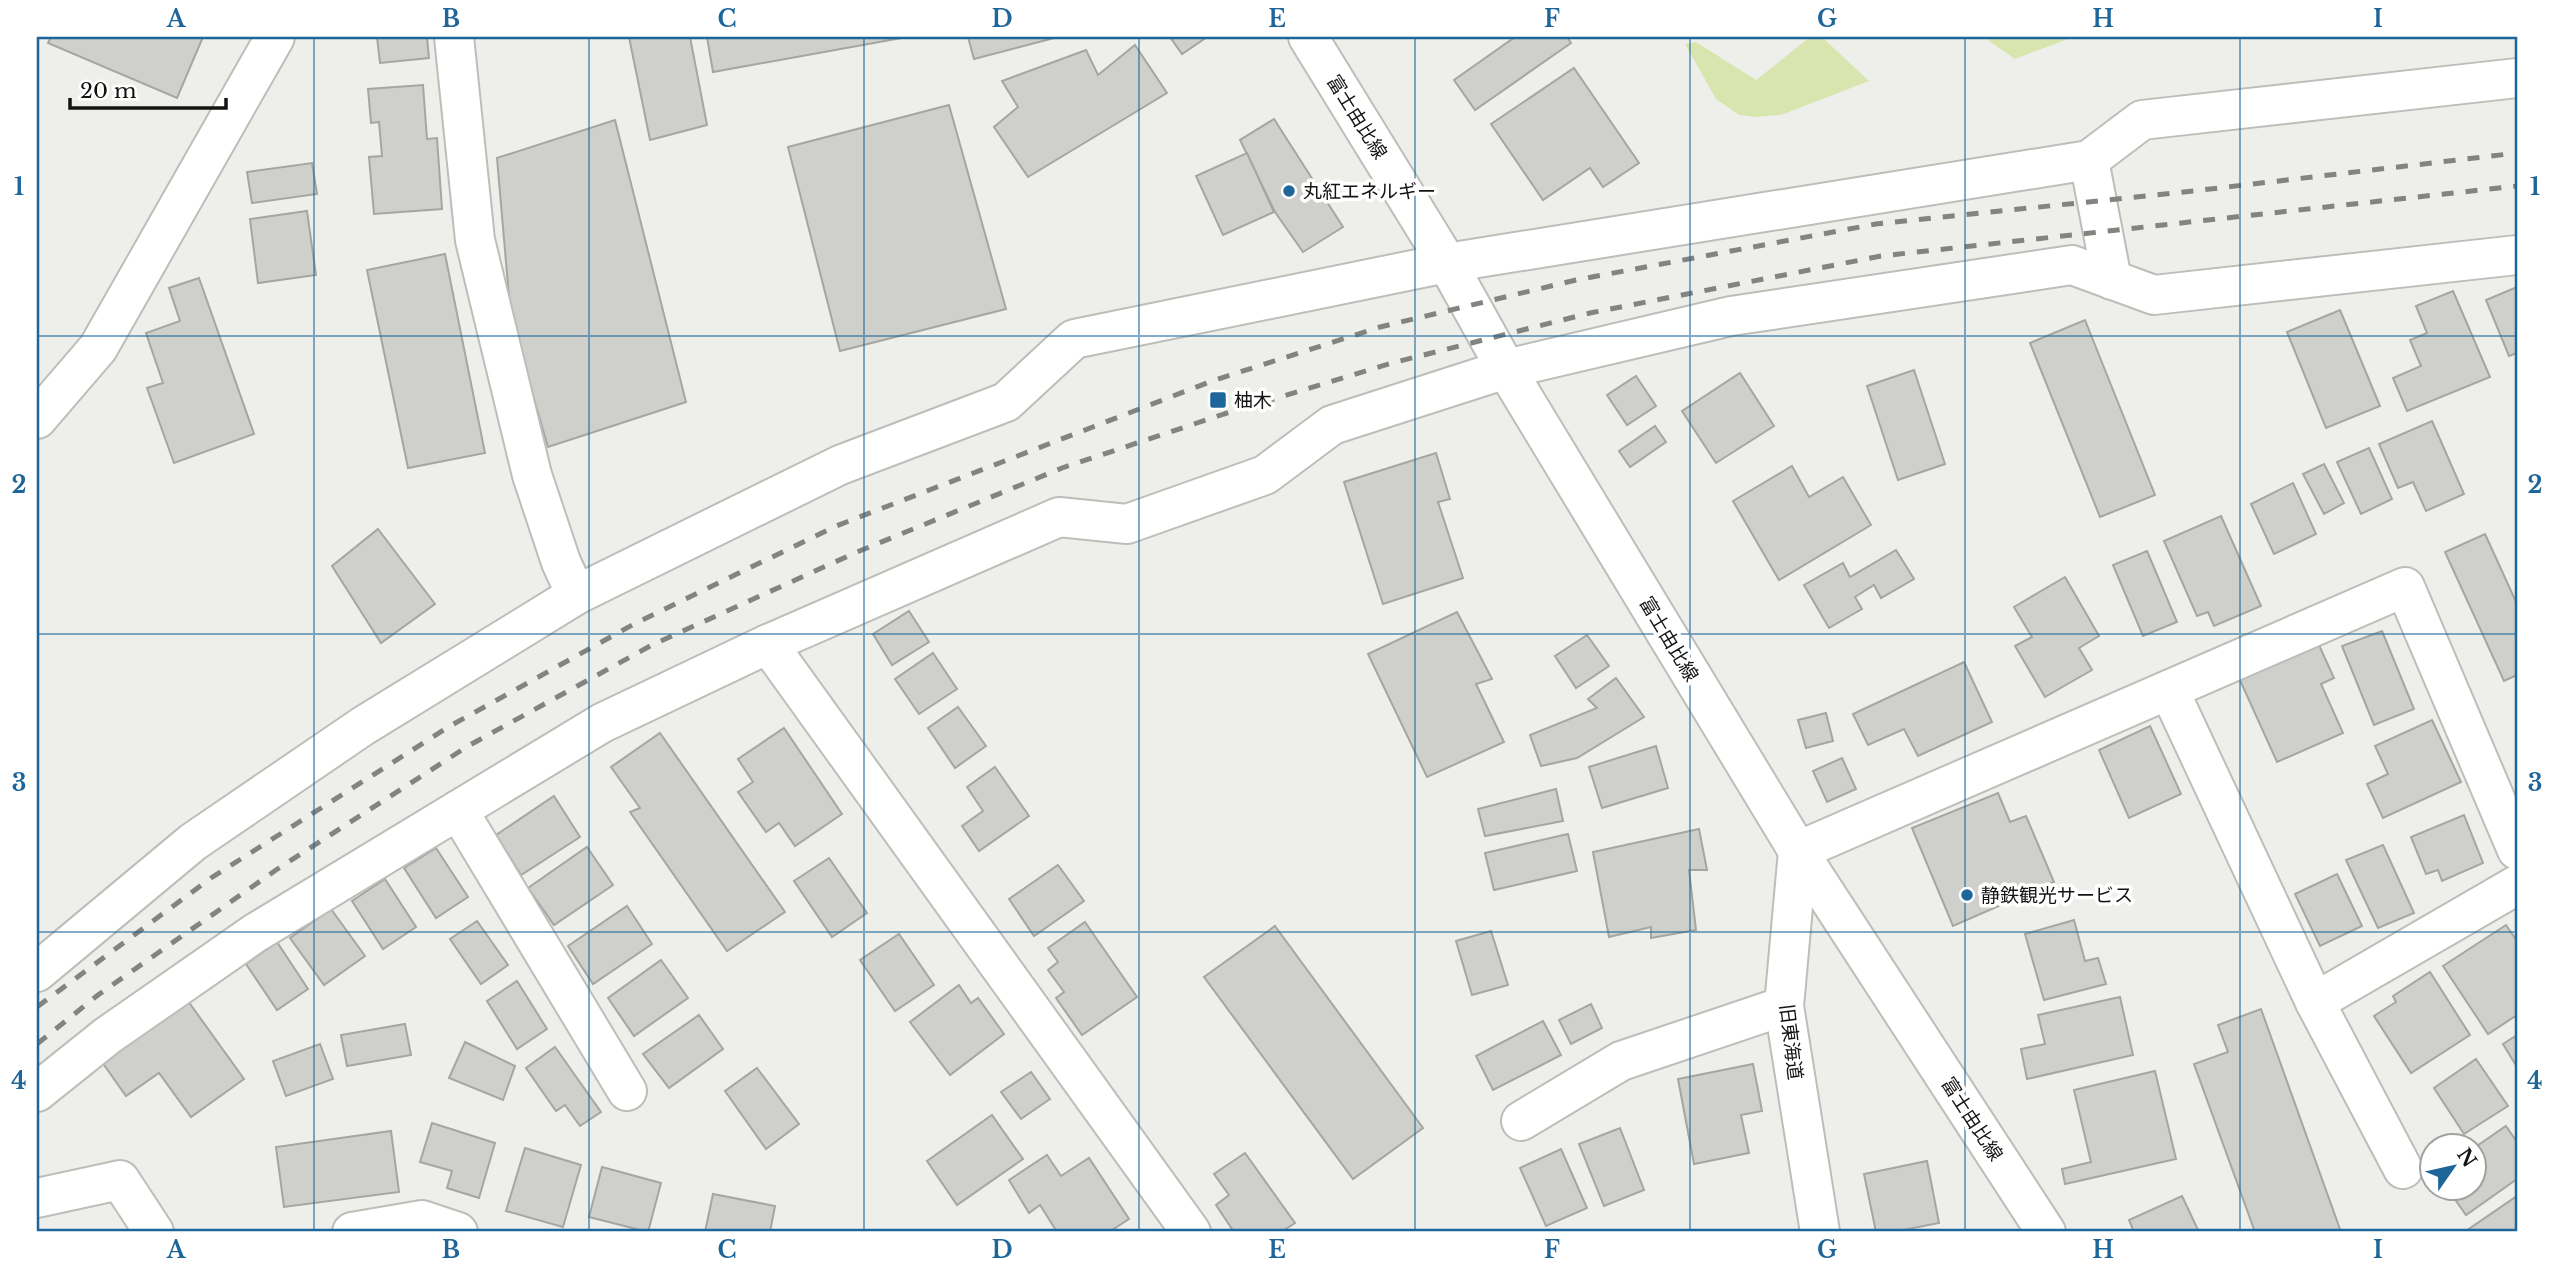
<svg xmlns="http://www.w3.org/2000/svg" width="2554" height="1269" viewBox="0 0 2554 1269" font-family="'Libre Baskerville','Noto Sans JP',serif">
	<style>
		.green { fill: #d9e5af }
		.building { fill: #cfd0cc; stroke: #a5a6a1; stroke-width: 2 }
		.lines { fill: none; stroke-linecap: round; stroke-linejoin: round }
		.street-casing { stroke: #bdbeb9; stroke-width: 42 }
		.secondary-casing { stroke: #bdbeb9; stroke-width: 42 }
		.street { stroke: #fff; stroke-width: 38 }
		.secondary { stroke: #fff; stroke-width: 38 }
		.rail { stroke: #838480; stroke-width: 5; stroke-dasharray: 12 12; stroke-linecap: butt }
		.grid { fill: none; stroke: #1e669a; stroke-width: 2; stroke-opacity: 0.55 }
		.poi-dot { fill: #1e669a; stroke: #fff; stroke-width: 2.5 }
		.labels { text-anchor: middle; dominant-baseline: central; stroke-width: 7; stroke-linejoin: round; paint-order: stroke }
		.street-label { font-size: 19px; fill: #131412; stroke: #fff }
		.poi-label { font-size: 19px; fill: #131412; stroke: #fff; text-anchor: start }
		.neatline { fill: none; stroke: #1e669a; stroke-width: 2.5 }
		.grid-label { font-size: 23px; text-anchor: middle; font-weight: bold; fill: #1e669a }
	</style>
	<rect width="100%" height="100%" fill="#eeefea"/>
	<g class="green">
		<path d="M1810,37H1822L1869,81L1781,115L1755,117L1739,115L1716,99L1685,44L1696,42L1756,80Z"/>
		<path d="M1990,37H2073L2015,59L1989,41Z"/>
	</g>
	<g class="building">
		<path d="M51,37H203L177,98L48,43Z"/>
		<path d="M377,37H427L429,58L380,63Z"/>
		<path d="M629,37H690L707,125L650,140Z"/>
		<path d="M707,37H907L713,72Z"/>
		<path d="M968,37H1058L974,59Z"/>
		<path d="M1170,37H1207L1182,54Z"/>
		<path d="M1515,37H1567L1571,43L1475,110L1454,80Z"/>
		<path d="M1135,45L1167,93L1028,177L994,127L1018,107L1002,81L1086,50L1098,75Z"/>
		<path d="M1574,68L1639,163L1603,187L1590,168L1543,200L1491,124Z"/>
		<path d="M423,85L427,139L437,138L442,209L374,214L369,157L382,156L379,122L371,123L368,89Z"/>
		<path d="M949,105L1006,309L840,351L788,147Z"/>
		<path d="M1274,119L1343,227L1303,252L1275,212L1240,140Z"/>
		<path d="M615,120L686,402L548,447L511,320L497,158Z"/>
		<path d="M1247,153L1274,212L1223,235L1196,176Z"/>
		<path d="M312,163L317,194L252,203L247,172Z"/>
		<path d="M307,211L316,275L258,283L250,219Z"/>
		<path d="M445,254L485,453L408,468L367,270Z"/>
		<path d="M199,278L254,434L174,463L147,388L163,383L146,333L180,321L169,288Z"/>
		<path d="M2517,287V353L2509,356L2486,300Z"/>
		<path d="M2453,291L2490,377L2407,411L2393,378L2421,366L2410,340L2427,333L2416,306Z"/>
		<path d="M2340,310L2380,406L2326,428L2287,332Z"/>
		<path d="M2085,320L2155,495L2100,517L2030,343Z"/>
		<path d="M1914,370L1945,464L1898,480L1867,386Z"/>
		<path d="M1740,373L1774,426L1716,463L1682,411Z"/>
		<path d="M1636,376L1656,406L1627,425L1607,395Z"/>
		<path d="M2432,421L2464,494L2426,511L2413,482L2398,488L2379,444Z"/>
		<path d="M1655,426L1666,442L1630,467L1619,451Z"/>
		<path d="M2369,448L2392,499L2361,514L2337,462Z"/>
		<path d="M1436,453L1450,499L1438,502L1463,578L1383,604L1344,482Z"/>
		<path d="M2324,464L2344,503L2324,514L2303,474Z"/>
		<path d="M1792,466L1809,497L1843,477L1871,525L1779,580L1733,501Z"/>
		<path d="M2293,483L2316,534L2274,554L2251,504Z"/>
		<path d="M2221,516L2261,606L2214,626L2208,612L2197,616L2164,541Z"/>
		<path d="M378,529L435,604L381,643L332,566Z"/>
		<path d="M2485,534L2517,604V675L2504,681L2445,552Z"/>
		<path d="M1896,550L1914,579L1881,598L1874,585L1855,597L1862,609L1829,628L1804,585L1843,563L1850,577Z"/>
		<path d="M2147,551L2177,622L2143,636L2113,565Z"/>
		<path d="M2065,577L2099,636L2079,648L2092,670L2045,697L2015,646L2032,637L2014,607Z"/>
		<path d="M909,611L929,642L892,665L873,634Z"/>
		<path d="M1457,612L1492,679L1476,684L1504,742L1427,777L1368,654Z"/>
		<path d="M2382,631L2414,709L2374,725L2342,646Z"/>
		<path d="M1587,635L1609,666L1576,688L1555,656Z"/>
		<path d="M2318,643L2334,678L2321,684L2343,733L2277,762L2239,678Z"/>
		<path d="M933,653L957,689L919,714L895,679Z"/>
		<path d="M1964,662L1992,722L1918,756L1904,729L1868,745L1853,714Z"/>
		<path d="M1616,678L1644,717L1577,758L1541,766L1530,735L1597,708L1588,699Z"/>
		<path d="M958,707L986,746L955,768L928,728Z"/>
		<path d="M1826,713L1833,741L1806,748L1798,720Z"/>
		<path d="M2432,720L2461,782L2383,818L2367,784L2388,774L2375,746Z"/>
		<path d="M2150,726L2181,794L2129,818L2099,750Z"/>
		<path d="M784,728L842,814L795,846L779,823L766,832L738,792L753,782L738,759Z"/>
		<path d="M660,733L785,912L727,951L630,812L640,808L611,767Z"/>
		<path d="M1656,746L1668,788L1602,808L1589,767Z"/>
		<path d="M1842,758L1856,789L1827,802L1813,771Z"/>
		<path d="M995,767L1029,816L979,851L962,826L983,811L967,787Z"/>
		<path d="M1556,789L1563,821L1485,836L1478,809Z"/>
		<path d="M1998,793L2010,822L2026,816L2054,882L1953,926L1912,828Z"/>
		<path d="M554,796L580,837L521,875L496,835Z"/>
		<path d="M2464,815L2483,863L2442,881L2438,870L2426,874L2411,837Z"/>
		<path d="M1699,829L1707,870H1689L1696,930L1651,938V927L1609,937L1593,852Z"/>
		<path d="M1568,834L1577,871L1494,890L1485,853Z"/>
		<path d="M2383,845L2414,913L2378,928L2346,860Z"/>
		<path d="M587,847L613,885L554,925L528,888Z"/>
		<path d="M436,848L468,897L436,918L404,868Z"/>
		<path d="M829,858L867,913L832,937L794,881Z"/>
		<path d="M1058,865L1084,901L1034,936L1009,899Z"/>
		<path d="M2337,874L2362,926L2320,946L2295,894Z"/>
		<path d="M385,879L416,927L383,949L352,901Z"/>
		<path d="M627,906L652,944L593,984L568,946Z"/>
		<path d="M331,909L365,956L324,985L290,938Z"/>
		<path d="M2074,920L2085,961L2098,958L2106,984L2044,1000L2025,934Z"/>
		<path d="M477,921L508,965L481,984L450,939Z"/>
		<path d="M1085,922L1137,997L1082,1035L1056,998L1064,992L1048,970L1058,962L1048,948Z"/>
		<path d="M2506,925L2517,941V1015L2488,1034L2443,966Z"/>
		<path d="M1275,926L1423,1128L1353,1179L1204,977Z"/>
		<path d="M1491,931L1508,985L1472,995L1456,941Z"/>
		<path d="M899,934L934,985L895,1011L860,960Z"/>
		<path d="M277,942L308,989L277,1010L246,964Z"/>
		<path d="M661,960L688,998L634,1036L608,998Z"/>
		<path d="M2430,972L2470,1035L2411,1073L2374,1016L2396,1002L2393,996Z"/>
		<path d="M517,981L547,1029L517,1049L487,1001Z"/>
		<path d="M959,985L971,1003L978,998L1004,1034L950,1075L910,1022Z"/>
		<path d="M2120,997L2133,1055L2027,1079L2021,1049L2045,1044L2038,1015Z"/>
		<path d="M188,1001L244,1079L191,1117L159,1073L126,1096L102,1062Z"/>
		<path d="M1591,1004L1602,1028L1571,1044L1559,1020Z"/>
		<path d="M2261,1009L2341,1232H2255L2194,1064L2228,1052L2218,1025Z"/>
		<path d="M699,1015L723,1049L669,1088L643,1054Z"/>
		<path d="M1543,1021L1561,1055L1493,1090L1476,1056Z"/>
		<path d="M405,1024L411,1055L347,1066L341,1035Z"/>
		<path d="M2517,1035V1067L2503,1044Z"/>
		<path d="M465,1042L515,1066L503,1100L449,1078Z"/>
		<path d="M320,1044L333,1079L286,1096L273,1061Z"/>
		<path d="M555,1047L601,1112L580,1126L565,1105L556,1111L526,1068Z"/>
		<path d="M2476,1059L2508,1106L2464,1134L2434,1088Z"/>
		<path d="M1753,1064L1762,1111L1741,1115L1749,1153L1694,1164L1678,1079Z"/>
		<path d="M757,1068L799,1124L766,1149L725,1091Z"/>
		<path d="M2155,1071L2176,1159L2065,1184L2062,1169L2091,1162L2074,1090Z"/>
		<path d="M1031,1072L1050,1099L1021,1119L1001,1092Z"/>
		<path d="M992,1115L1023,1159L957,1205L927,1161Z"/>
		<path d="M432,1123L495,1143L479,1198L447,1188L452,1171L420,1162Z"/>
		<path d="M2506,1126L2517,1142V1179L2466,1215L2447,1188H2474V1148Z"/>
		<path d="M1620,1128L1644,1190L1604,1206L1579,1144Z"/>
		<path d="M391,1131L399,1192L284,1207L276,1147Z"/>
		<path d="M525,1148L581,1165L563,1227L506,1211Z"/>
		<path d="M1561,1149L1587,1208L1546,1226L1520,1168Z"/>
		<path d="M1245,1153L1295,1223L1281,1232H1234L1216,1205L1229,1195L1214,1174Z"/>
		<path d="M1047,1155L1061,1176L1089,1158L1129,1219L1109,1232H1057L1040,1205L1029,1213L1009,1180Z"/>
		<path d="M1927,1161L1939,1223L1893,1232H1876L1864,1174Z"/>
		<path d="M602,1167L661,1183L648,1232L589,1217Z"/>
		<path d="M713,1194L775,1206L770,1232H705Z"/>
		<path d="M2182,1196L2199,1232H2134L2129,1220Z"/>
		<path d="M2517,1196V1232H2467L2466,1231Z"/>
	</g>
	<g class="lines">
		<defs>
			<g id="street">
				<path d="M454,37L475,240L532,475L561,562L576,595"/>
				<path d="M2089,160L2112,280"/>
				<path d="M37,419L98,348L275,37"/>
				<path d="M768,644L1191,1232"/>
				<path d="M2169,690L2315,1002L2403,1169"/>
				<path d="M458,810L627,1091"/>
				<path d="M37,972L193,842L363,726L576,595L840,465L1006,402L1074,339L1447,263L2089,160L2142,120L2517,78"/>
				<path d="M2315,1002L2517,885"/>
				<path d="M37,1092L107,1036L255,933L602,723L768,644L1059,517L1127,524L1265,475L1332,425L1506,369L1731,316L2072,265L2154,295L2517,255"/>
				<path d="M1521,1121L1621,1061L1784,1006"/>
				<path d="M37,1198L120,1180L154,1232"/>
				<path d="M352,1232L422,1220L458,1232"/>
				<path d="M1820,1232L1784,1006L1798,851L2405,587L2517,850"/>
			</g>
			<path id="secondary" d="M1308,37L1447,263L1506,369L1798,851L2046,1232"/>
		</defs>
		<use href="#street" class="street-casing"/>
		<use href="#secondary" class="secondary-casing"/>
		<use href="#street" class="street"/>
		<use href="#secondary" class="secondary"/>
		<g class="rail">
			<path d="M37,1007L211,878L450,726L634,624L836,526L1212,381L1380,327L1576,280L1876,224L2193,191L2517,153"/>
			<path d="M37,1044L98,995L276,870L468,746L652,645L857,552L1062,468L1224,414L1392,363L1590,313L1881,256L2517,186"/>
		</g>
	</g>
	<path class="grid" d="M314,37V1232M589,37V1232M864,37V1232M1139,37V1232M1415,37V1232M1690,37V1232M1965,37V1232M2240,37V1232M37,336H2517M37,634H2517M37,932H2517"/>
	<g class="poi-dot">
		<circle cx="1289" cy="191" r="7"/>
		<rect x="1209" y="391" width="18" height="18" rx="3.5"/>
		<circle cx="1967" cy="895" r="7"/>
	</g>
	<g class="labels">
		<g class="street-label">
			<text transform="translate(1357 117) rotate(58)">富士由比線</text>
			<text transform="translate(1669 639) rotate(59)">富士由比線</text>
			<text transform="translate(1791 1042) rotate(83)">旧東海道</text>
			<text transform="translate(1972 1119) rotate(57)">富士由比線</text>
		</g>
		<g class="poi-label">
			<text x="1303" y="191">丸紅エネルギー</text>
			<text x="1234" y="400">柚木</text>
			<text x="1981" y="895">静鉄観光サービス</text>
		</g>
	</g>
	<rect width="2554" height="1269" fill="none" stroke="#ffffff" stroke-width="77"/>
	<g transform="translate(2453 1167) rotate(56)"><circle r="33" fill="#ffffff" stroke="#a1a1a0" stroke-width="2"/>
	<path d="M0-5L12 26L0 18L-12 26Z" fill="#1e669a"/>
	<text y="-10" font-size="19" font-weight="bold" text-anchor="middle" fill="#131412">N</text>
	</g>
	<path d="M70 98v10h156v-10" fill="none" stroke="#131412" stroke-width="3.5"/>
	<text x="80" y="98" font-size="21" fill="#131412" stroke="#ffffff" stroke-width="5" paint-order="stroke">20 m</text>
	<rect x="38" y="38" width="2478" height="1192" class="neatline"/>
	<g class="grid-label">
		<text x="176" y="27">A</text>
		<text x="451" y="27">B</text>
		<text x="727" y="27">C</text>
		<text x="1002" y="27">D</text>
		<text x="1277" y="27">E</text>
		<text x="1552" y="27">F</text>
		<text x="1827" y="27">G</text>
		<text x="2103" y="27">H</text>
		<text x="2378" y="27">I</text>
		<text x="19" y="195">1</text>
		<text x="2535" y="195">1</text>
		<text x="19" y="493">2</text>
		<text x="2535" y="493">2</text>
		<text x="19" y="791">3</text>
		<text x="2535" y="791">3</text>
		<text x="19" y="1089">4</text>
		<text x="2535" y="1089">4</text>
		<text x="176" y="1258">A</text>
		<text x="451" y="1258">B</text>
		<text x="727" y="1258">C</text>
		<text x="1002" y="1258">D</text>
		<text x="1277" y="1258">E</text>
		<text x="1552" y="1258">F</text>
		<text x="1827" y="1258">G</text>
		<text x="2103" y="1258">H</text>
		<text x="2378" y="1258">I</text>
	</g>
</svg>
